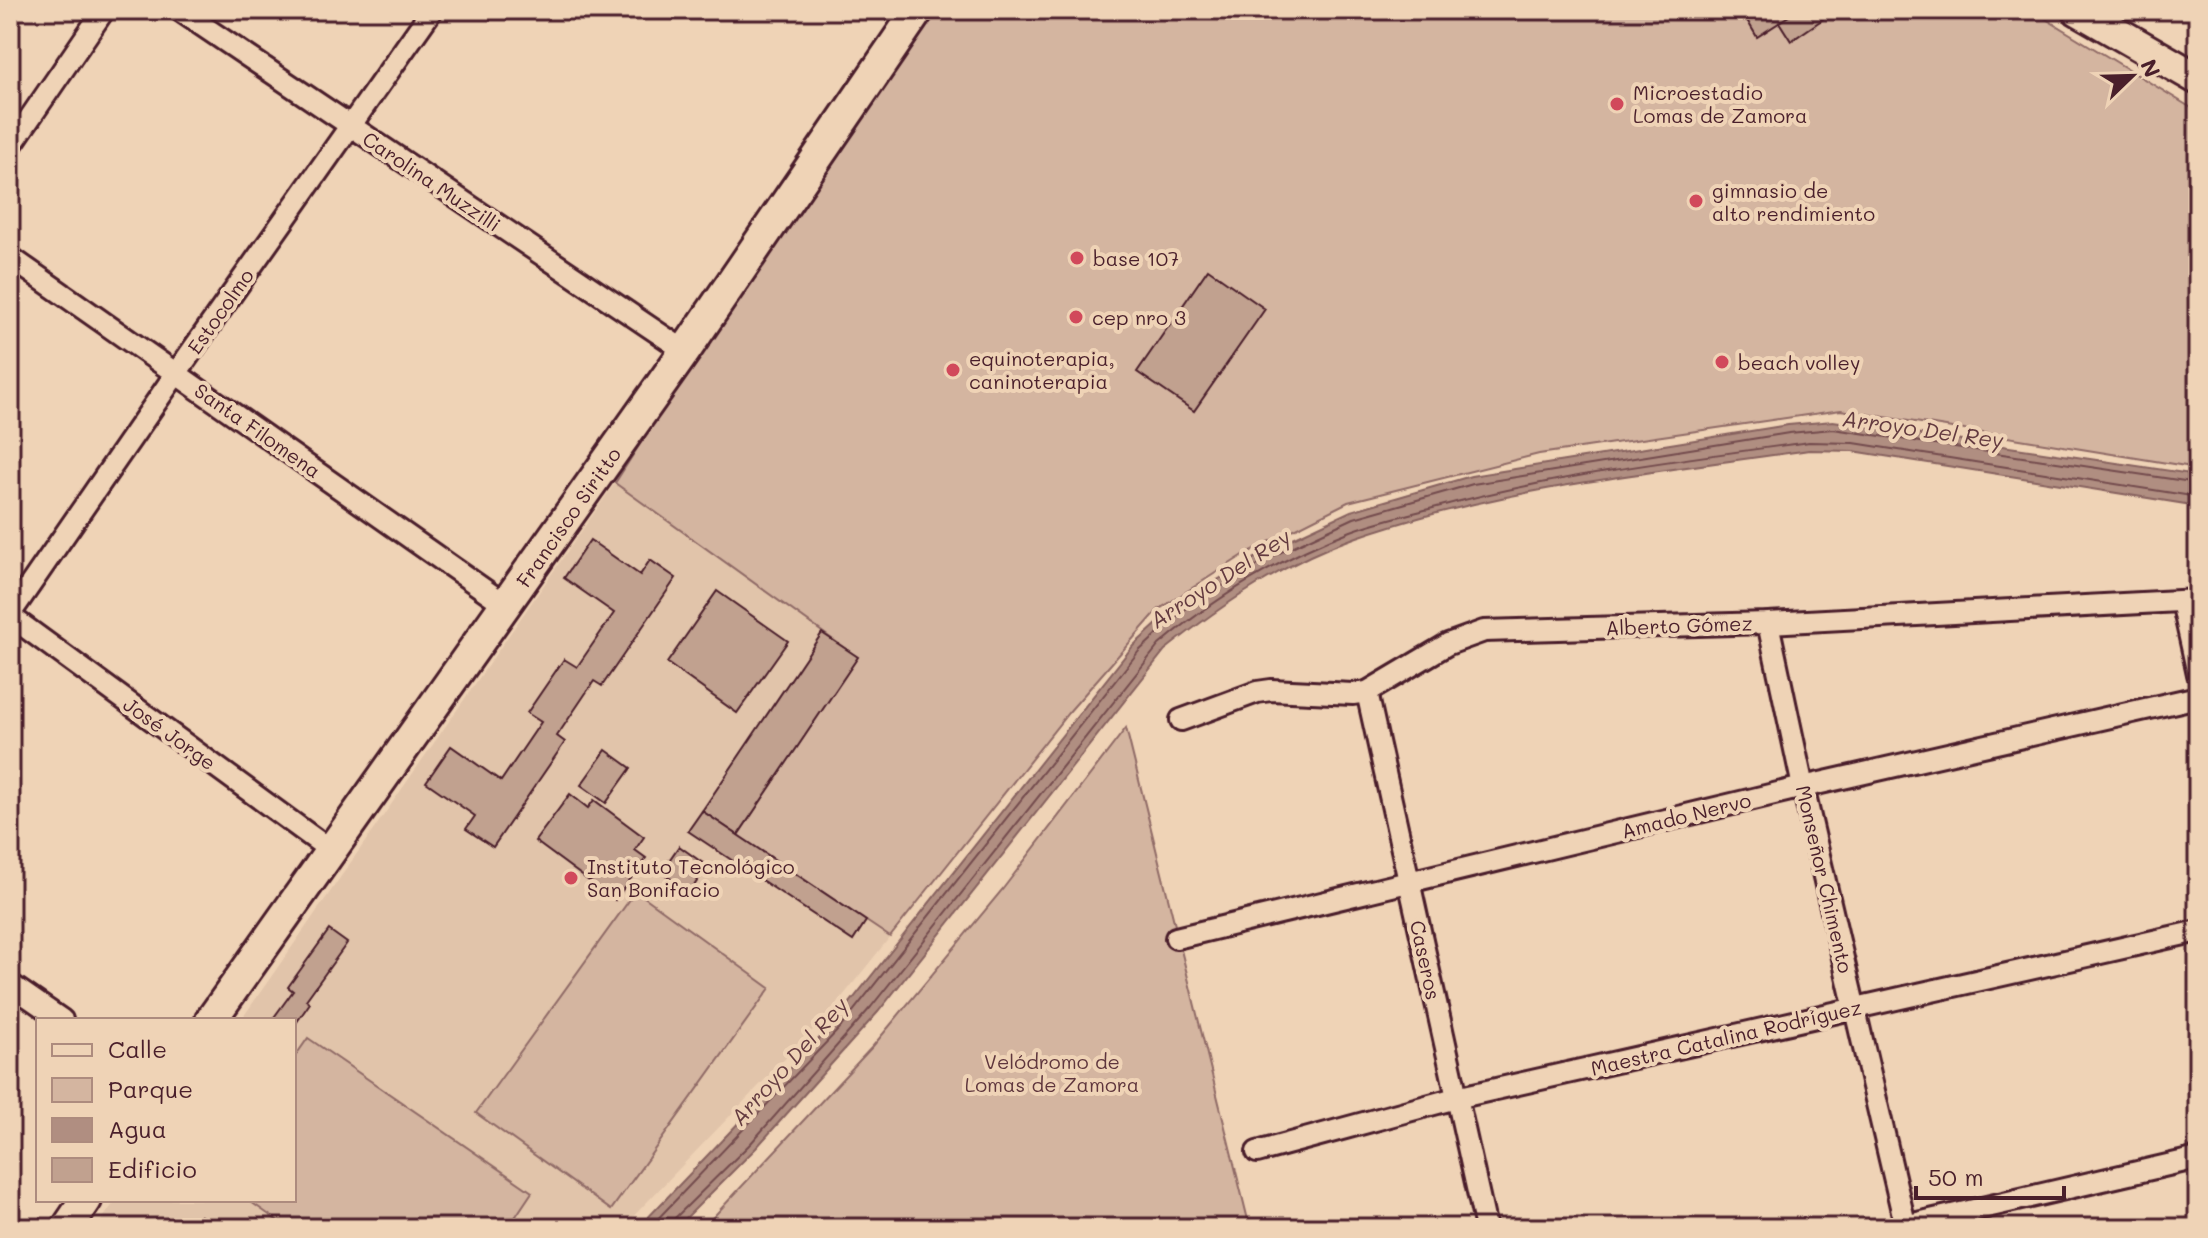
<svg xmlns="http://www.w3.org/2000/svg" width="2208" height="1238" viewBox="0 0 2208 1238" font-family="Mali,sans-serif">
	<style>
		.built { fill: #e1c4aa }
		.green { fill: #d4b5a0; stroke: #8f6a66; stroke-width: 2 }
		.water { fill: #b08e81; stroke: #87625f; stroke-width: 2 }
		.lines { fill: none; stroke-linecap: round; stroke-linejoin: round }
		.shore { stroke: #734b4d; stroke-width: 2 }
		.building { fill: #c1a18f; stroke: #4a1f2b; stroke-width: 2 }
		.street-casing { stroke: #4a1f2b; stroke-width: 26 }
		.secondary-casing { stroke: #4a1f2b; stroke-width: 36 }
		.street { stroke: #efd3b6; stroke-width: 20 }
		.secondary { stroke: #efd3b6; stroke-width: 30 }
		.poi-dot { fill: #d1495b; stroke: #efd3b6; stroke-width: 3 }
		.labels { text-anchor: middle; dominant-baseline: central; stroke-width: 8; stroke-linejoin: round; paint-order: stroke }
		.poi-label { font-size: 20px; fill: #4a1f2b; stroke: #efd3b6; text-anchor: start }
		.street-label { font-size: 20px; fill: #4a1f2b; stroke: #efd3b6 }
		.park-label { font-size: 20px; fill: #5f363d; stroke: #efd3b6 }
		.water-label { font-size: 22px; font-style: italic; fill: #643b40; stroke: #efd3b6 }
	</style>
	<rect width="100%" height="100%" fill="#efd3b6"/>
	<filter id="ink" filterUnits="userSpaceOnUse"><feTurbulence type="fractalNoise" baseFrequency=".0125" numOctaves="2"/><feDisplacementMap in="SourceGraphic" scale="16" xChannelSelector="R" yChannelSelector="G"/><feConvolveMatrix kernelMatrix="1 2 1 2 8 2 1 2 1" color-interpolation-filters="sRGB"/></filter>
	<g filter="url(#ink)">
		<path class="built" d="M615,483L858,657L738,835L890,937L831,1011L622,1228H96L116,1200H294V1020H241Z"/>
		<g class="green">
			<path d="M935,10H2031L2198,112V468L1841,410L1539,454L1348,502L1245,554L1158,610L1068,713L890,937L738,835L857,657L615,483L742,285Z"/>
			<path d="M1126,728L1250,1228H703L873,1046L1002,890Z"/>
			<path d="M636,891L770,988L611,1210L476,1113Z"/>
			<path d="M308,1038L532,1192L508,1228H288L248,1200H294V1058Z"/>
		</g>
		<path class="water" d="M1833,421L2198,475V506L1853,451L1809,450C1658,472 1502,487 1357,537C1286,561 1223,604 1165,650L878,1012L756,1148L676,1228H638L834,1023L1133,646L1183,600L1276,546L1351,511L1471,476L1788,425Z"/>
		<g class="lines">
			<g class="shore">
				<path d="M649,1228L840,1028L1139,651L1188,606L1279,553L1354,518L1473,484L1789,433L1833,429L2198,483"/>
				<path d="M671,1228L674,1219L751,1143L871,1007L1159,645C1216,597 1281,558 1351,531C1377,521 1406,515 1433,508C1555,475 1683,459 1809,442L1854,443L2198,497"/>
			</g>
		</g>
		<g class="building">
			<path d="M1741,10H1799L1757,37Z"/>
			<path d="M1799,10H1817L1823,19L1791,41L1779,22Z"/>
			<path d="M1208,269L1265,309L1194,411L1137,372Z"/>
			<path d="M590,540L640,575L650,560L676,578L602,686L594,681L557,736L565,742L493,847L466,829L475,816L426,782L451,746L501,781L541,722L527,713L564,659L577,667L614,613L564,578Z"/>
			<path d="M717,591L788,641L737,713L667,663Z"/>
			<path d="M822,633L858,657L738,835L702,811Z"/>
			<path d="M606,750L631,768L606,803L581,785Z"/>
			<path d="M570,794L588,808L594,800L644,837L635,850L646,858L615,900L535,841Z"/>
			<path d="M702,811L866,921L853,941L688,831Z"/>
			<path d="M679,846L707,866L690,892L661,872Z"/>
			<path d="M329,930L347,943L306,1000L310,1003L294,1026V1020H272L293,991L288,987Z"/>
			<path d="M201,1216L219,1228H193Z"/>
		</g>
		<g class="lines">
			<defs>
				<g id="street">
					<path d="M179,10L685,351"/>
					<path d="M10,147L104,10"/>
					<path d="M10,257L506,605"/>
					<path d="M2182,601L2198,674"/>
					<path d="M10,614L177,372L432,10"/>
					<path d="M10,616L330,850"/>
					<path d="M1768,623L1803,787L1906,1228"/>
					<path d="M1367,692L1486,1228"/>
					<path d="M1181,720L1257,692L1271,690L1353,694L1367,692L1448,644L1484,631L1768,623L2198,600"/>
					<path d="M1176,938L1803,787L2198,697"/>
					<path d="M10,984L62,1020"/>
					<path d="M1257,1152L1456,1098L2198,931"/>
					<path d="M1896,1228L2198,1158"/>
				</g>
				<g id="secondary">
					<path d="M2078,10L2198,79"/>
					<path d="M211,1020L685,351L918,10"/>
					<path d="M67,1228L86,1200"/>
				</g>
			</defs>
			<use href="#street" class="street-casing"/>
			<use href="#secondary" class="secondary-casing"/>
			<use href="#street" class="street"/>
			<use href="#secondary" class="secondary"/>
		</g>
	</g>
	<g class="poi-dot">
		<circle cx="1617" cy="104" r="8"/>
		<circle cx="1696" cy="201" r="8"/>
		<circle cx="1077" cy="258" r="8"/>
		<circle cx="1076" cy="317" r="8"/>
		<circle cx="1722" cy="362" r="8"/>
		<circle cx="953" cy="370" r="8"/>
		<circle cx="571" cy="878" r="8"/>
	</g>
	<g class="labels">
		<g class="poi-label">
			<text x="1633" y="92">Microestadio<tspan x="1633" dy="23">Lomas de Zamora</tspan></text>
			<text x="1712" y="190">gimnasio de<tspan x="1712" dy="23">alto rendimiento</tspan></text>
			<text x="1093" y="258">base 107</text>
			<text x="1092" y="317">cep nro 3</text>
			<text x="969" y="358">equinoterapia,<tspan x="969" dy="23">caninoterapia</tspan></text>
			<text x="1738" y="362">beach volley</text>
			<text x="587" y="866">Instituto Tecnológico<tspan x="587" dy="23">San Bonifacio</tspan></text>
		</g>
		<g class="street-label">
			<text transform="translate(432 181) rotate(34)">Carolina Muzzilli</text>
			<text transform="translate(220 311) rotate(-55)">Estocolmo</text>
			<text transform="translate(258 430) rotate(35)">Santa Filomena</text>
			<text transform="translate(568 517) rotate(-55)">Francisco Siritto</text>
			<text transform="translate(1679 625) rotate(-2)">Alberto Gómez</text>
			<text transform="translate(170 733) rotate(36)">José Jorge</text>
			<text transform="translate(1686 815) rotate(-14)">Amado Nervo</text>
			<text transform="translate(1825 879) rotate(77)">Monseñor Chimento</text>
			<text transform="translate(1426 960) rotate(78)">Caseros</text>
			<text transform="translate(1726 1037) rotate(-13)">Maestra Catalina Rodríguez</text>
		</g>
		<g class="park-label">
			<text x="1052" y="1061">Velódromo de<tspan x="1052" dy="23">Lomas de Zamora</tspan></text>
		</g>
		<g class="water-label">
			<text transform="translate(1923 429) rotate(8)">Arroyo Del Rey</text>
			<text transform="translate(1220 578) rotate(-33)">Arroyo Del Rey</text>
			<text transform="translate(789 1061) rotate(-48)">Arroyo Del Rey</text>
		</g>
	</g>
	<rect width="2208" height="1238" fill="none" stroke="#efd3b6" stroke-width="40"/>
	<rect x="20" y="20" width="2168" height="1198" fill="none" stroke="#4a1f2b" stroke-width="3" filter="url(#ink)"/>
	<rect x="36" y="1018" width="260" height="184" fill="#efd3b6" stroke="#ad8b7e" stroke-width="2"/>
	<rect x="52" y="1044" width="40" height="12" fill="#efd3b6" stroke="#ad8b7e" stroke-width="2"/>
	<text x="108" y="1058" font-size="24" fill="#4a1f2b">Calle</text>
	<rect x="52" y="1078" width="40" height="24" fill="#d4b5a0" stroke="#ad8b7e" stroke-width="2"/>
	<text x="108" y="1098" font-size="24" fill="#4a1f2b">Parque</text>
	<rect x="52" y="1118" width="40" height="24" fill="#b08e81" stroke="#ad8b7e" stroke-width="2"/>
	<text x="108" y="1138" font-size="24" fill="#4a1f2b">Agua</text>
	<rect x="52" y="1158" width="40" height="24" fill="#c1a18f" stroke="#ad8b7e" stroke-width="2"/>
	<text x="108" y="1178" font-size="24" fill="#4a1f2b">Edificio</text>
	<g transform="translate(2132 76) rotate(67)" stroke="#efd3b6" stroke-width="6" paint-order="stroke">
	<path d="M0-6L14 30L0 20L-14 30Z" fill="#4a1f2b"/>
	<text y="-12" font-size="22" font-weight="bold" text-anchor="middle" fill="#4a1f2b">N</text>
	</g>
	<path d="M1916 1186v12h148v-12" fill="none" stroke="#4a1f2b" stroke-width="4"/>
	<text x="1928" y="1186" font-size="24" fill="#4a1f2b" stroke="#efd3b6" stroke-width="6" paint-order="stroke">50 m</text>
</svg>
